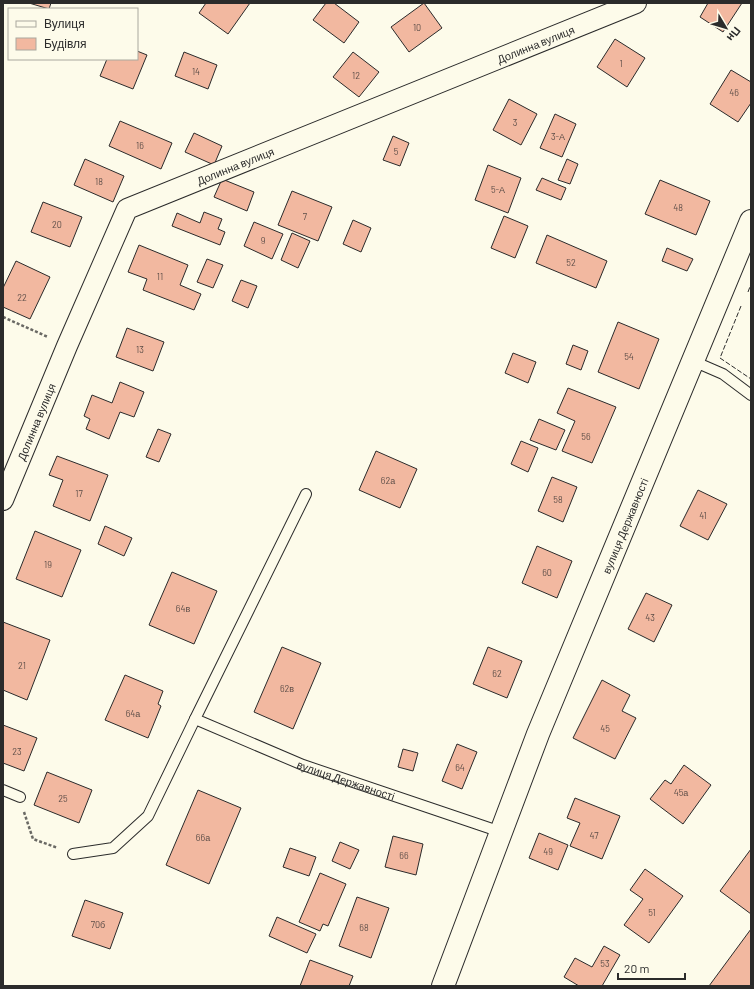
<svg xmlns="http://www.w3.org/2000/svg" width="754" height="989" viewBox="0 0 754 989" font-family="Barlow,sans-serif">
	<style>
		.building { fill: #f2b8a0; stroke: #2b2b2b }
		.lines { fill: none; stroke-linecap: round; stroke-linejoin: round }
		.service-casing { stroke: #2b2b2b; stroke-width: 12 }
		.minor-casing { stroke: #2b2b2b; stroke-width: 22 }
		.tertiary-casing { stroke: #2b2b2b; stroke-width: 24 }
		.path { stroke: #6a6964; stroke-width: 2.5; stroke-dasharray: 3 2; stroke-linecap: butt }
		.service { stroke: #fdfbea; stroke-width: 10 }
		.minor { stroke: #fdfbea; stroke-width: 20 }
		.tertiary { stroke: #fdfbea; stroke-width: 22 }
		.fence { stroke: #2b2b2b; stroke-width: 1; stroke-dasharray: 5 2; stroke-linecap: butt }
		.labels { text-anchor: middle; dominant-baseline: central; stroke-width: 3; stroke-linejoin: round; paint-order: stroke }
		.number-label { font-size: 9px; fill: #5d4e48 }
		.street-label { font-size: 11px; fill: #2b2b2b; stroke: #fdfbea }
	</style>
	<rect width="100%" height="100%" fill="#fdfbea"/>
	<g class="building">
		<path d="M29,3H51L49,9Z"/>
		<path d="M206,3H250L228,34L199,13Z"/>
		<path d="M326,3H334L359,22L344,43L313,20Z"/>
		<path d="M424,3L442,28L409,52L391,27Z"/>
		<path d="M708,3H742L723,32L700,17Z"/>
		<path d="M615,39L645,58L627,87L597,67Z"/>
		<path d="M137,51L147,55L133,89L100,76L107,59H137Z"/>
		<path d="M184,52L217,65L208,89L175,76Z"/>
		<path d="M353,52L379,72L359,97L333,77Z"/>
		<path d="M731,70L751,82V103L738,122L710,104Z"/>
		<path d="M509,99L537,114L521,145L493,130Z"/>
		<path d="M555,114L576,124L562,157L540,148Z"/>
		<path d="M120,121L172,143L161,169L109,146Z"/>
		<path d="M194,133L222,146L214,165L185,152Z"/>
		<path d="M393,136L409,143L400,166L383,160Z"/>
		<path d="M85,159L124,176L113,202L74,185Z"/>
		<path d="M567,159L578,164L570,184L558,180Z"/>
		<path d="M488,165L521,178L508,213L475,200Z"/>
		<path d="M542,178L566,188L561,200L536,190Z"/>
		<path d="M222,179L254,192L247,211L214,197Z"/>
		<path d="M660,180L710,201L696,235L645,214Z"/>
		<path d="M292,191L332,207L318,241L278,225Z"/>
		<path d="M43,202L82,217L70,247L31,232Z"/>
		<path d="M204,212L222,219L218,229L225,232L220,245L172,226L177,213L200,223Z"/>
		<path d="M504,216L528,226L515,258L491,248Z"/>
		<path d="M353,220L371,228L361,252L343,244Z"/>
		<path d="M254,222L283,234L272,259L244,246Z"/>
		<path d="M292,233L310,241L298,268L281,260Z"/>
		<path d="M547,235L607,261L596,288L536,263Z"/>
		<path d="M139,245L188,265L180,285L201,294L194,310L143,290L147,279L128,272Z"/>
		<path d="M667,248L693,259L687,271L662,261Z"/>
		<path d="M207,259L223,265L213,288L197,282Z"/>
		<path d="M16,261L50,277L30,319L3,307V288Z"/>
		<path d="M241,280L257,286L248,308L232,301Z"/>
		<path d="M618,322L659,339L639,389L598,372Z"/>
		<path d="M127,328L164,342L153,371L116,357Z"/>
		<path d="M573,345L588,351L581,370L566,364Z"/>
		<path d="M513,353L536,362L528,383L505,373Z"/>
		<path d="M120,382L144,392L134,417L120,412L109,439L86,429L90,419L84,416L92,395L112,403Z"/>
		<path d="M568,388L616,407L592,463L562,451L575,421L557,413Z"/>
		<path d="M539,419L565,430L556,450L530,440Z"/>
		<path d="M158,429L171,434L159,462L146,457Z"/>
		<path d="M521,441L538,448L528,472L511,464Z"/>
		<path d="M376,451L417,469L400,508L359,490Z"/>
		<path d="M57,456L108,475L90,521L53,506L63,480L49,475Z"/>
		<path d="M552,477L577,487L563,522L538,511Z"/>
		<path d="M698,490L727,504L708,540L680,526Z"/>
		<path d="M105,526L132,538L124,556L98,544Z"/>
		<path d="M35,531L81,550L62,597L16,579Z"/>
		<path d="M537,546L572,561L557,598L522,583Z"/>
		<path d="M172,572L217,591L194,644L149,625Z"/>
		<path d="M646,593L672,605L654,642L628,629Z"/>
		<path d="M3,622L50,640L27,700L3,690Z"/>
		<path d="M282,647L321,663L293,729L254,712Z"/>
		<path d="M488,647L522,661L507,698L473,684Z"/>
		<path d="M125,675L163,691L158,704L161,706L148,738L105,720Z"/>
		<path d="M602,680L630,695L622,711L636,718L615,759L573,738Z"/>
		<path d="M3,725L37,738L24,771L3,763Z"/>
		<path d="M457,744L477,752L462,789L442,781Z"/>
		<path d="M403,749L418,753L413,771L398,767Z"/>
		<path d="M684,765L711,785L683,824L650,799L665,780L671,784Z"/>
		<path d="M47,772L92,790L79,823L34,805Z"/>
		<path d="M198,790L241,808L209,884L166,865Z"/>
		<path d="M575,798L620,816L602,859L570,846L580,823L567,818Z"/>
		<path d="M539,833L568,845L558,870L529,858Z"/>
		<path d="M393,836L423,844L416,875L385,867Z"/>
		<path d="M340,842L359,850L350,869L332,861Z"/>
		<path d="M290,848L316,857L309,876L283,867Z"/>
		<path d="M751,849V914L720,891Z"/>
		<path d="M645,869L683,896L649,943L624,925L643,899L630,890Z"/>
		<path d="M320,873L346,884L328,926L323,924L320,931L299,922Z"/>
		<path d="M357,897L389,908L371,958L339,946Z"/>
		<path d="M85,900L123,913L110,949L72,936Z"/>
		<path d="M277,917L316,934L307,953L269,936Z"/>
		<path d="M751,929V986H709Z"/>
		<path d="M604,946L620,955L602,986H579L564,977L575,958L592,967Z"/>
		<path d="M310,960L353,976L349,986H300Z"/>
	</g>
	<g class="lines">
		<defs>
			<g id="service">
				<path d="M693,361L723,374L751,395"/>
				<path id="s1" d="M306,494L195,719L303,765L501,832"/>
				<path d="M3,790L20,797"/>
				<path d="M73,854L113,848L148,816L195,719"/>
			</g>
			<g id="minor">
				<path id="s2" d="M3,500L67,346L127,209L636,3"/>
			</g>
			<g id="tertiary">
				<path id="s3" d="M443,986L538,734L751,221"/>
			</g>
		</defs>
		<use href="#service" class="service-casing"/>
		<use href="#minor" class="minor-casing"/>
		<use href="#tertiary" class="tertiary-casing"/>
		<g class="path">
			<path d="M3,317L48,337"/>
			<path d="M24,812L33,839L58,848"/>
		</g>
		<use href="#service" class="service"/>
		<use href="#minor" class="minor"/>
		<use href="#tertiary" class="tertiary"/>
		<g class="fence">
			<path d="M748,292L751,284"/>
			<path d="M741,306L720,358L751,379"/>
		</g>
	</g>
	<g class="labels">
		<g class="number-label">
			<text x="417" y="27">10</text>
			<text x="621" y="63">1</text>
			<text x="196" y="71">14</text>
			<text x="356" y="75">12</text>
			<text x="734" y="92">46</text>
			<text x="515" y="122">3</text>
			<text x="558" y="136">3-А</text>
			<text x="140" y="145">16</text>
			<text x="396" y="151">5</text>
			<text x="99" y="181">18</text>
			<text x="498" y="189">5-А</text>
			<text x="678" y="207">48</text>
			<text x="305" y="216">7</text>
			<text x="57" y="224">20</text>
			<text x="263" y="240">9</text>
			<text x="571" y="262">52</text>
			<text x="160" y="276">11</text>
			<text x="22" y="297">22</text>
			<text x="140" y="349">13</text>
			<text x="629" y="356">54</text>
			<text x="586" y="436">56</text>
			<text x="388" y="480">62а</text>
			<text x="79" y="493">17</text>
			<text x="558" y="499">58</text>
			<text x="703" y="515">41</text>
			<text x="48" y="564">19</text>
			<text x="547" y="572">60</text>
			<text x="183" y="608">64в</text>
			<text x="650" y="617">43</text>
			<text x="22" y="665">21</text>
			<text x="497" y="673">62</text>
			<text x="287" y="688">62в</text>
			<text x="133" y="713">64а</text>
			<text x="605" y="728">45</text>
			<text x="17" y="751">23</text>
			<text x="460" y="767">64</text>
			<text x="681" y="792">45а</text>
			<text x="63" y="798">25</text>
			<text x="594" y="835">47</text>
			<text x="203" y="837">66а</text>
			<text x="548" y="851">49</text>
			<text x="404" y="855">66</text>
			<text x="652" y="912">51</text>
			<text x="98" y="924">70б</text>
			<text x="364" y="927">68</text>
			<text x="605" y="963">53</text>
		</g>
		<g class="street-label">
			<text stroke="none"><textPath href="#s2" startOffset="757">Долинна вулиця</textPath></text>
			<text stroke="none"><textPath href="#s2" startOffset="433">Долинна вулиця</textPath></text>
			<text stroke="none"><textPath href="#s2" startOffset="85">Долинна вулиця</textPath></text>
			<text stroke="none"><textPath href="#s3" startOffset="495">вулиця Державності</textPath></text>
			<text stroke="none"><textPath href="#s1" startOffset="414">вулиця Державності</textPath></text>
		</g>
	</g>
	<rect width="754" height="989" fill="none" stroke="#2b2b2b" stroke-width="8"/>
	<rect x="8" y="8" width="130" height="52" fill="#fdfbea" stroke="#a9a89e"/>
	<rect x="16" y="21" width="20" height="6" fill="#fdfbea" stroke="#a9a89e"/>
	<text x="44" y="28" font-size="12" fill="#2b2b2b">Вулиця</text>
	<rect x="16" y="38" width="20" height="12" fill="#f2b8a0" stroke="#a9a89e"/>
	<text x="44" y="48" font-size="12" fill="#2b2b2b">Будівля</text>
	<g transform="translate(726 28) rotate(128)" stroke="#fdfbea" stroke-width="3" paint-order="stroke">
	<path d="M0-3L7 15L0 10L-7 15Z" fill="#2b2b2b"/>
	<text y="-6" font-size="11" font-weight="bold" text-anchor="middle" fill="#2b2b2b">Пн</text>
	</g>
	<path d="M618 973v6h67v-6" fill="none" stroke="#2b2b2b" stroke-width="2"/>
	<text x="624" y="973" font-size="12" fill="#2b2b2b" stroke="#fdfbea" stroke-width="3" paint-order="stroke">20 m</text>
</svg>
